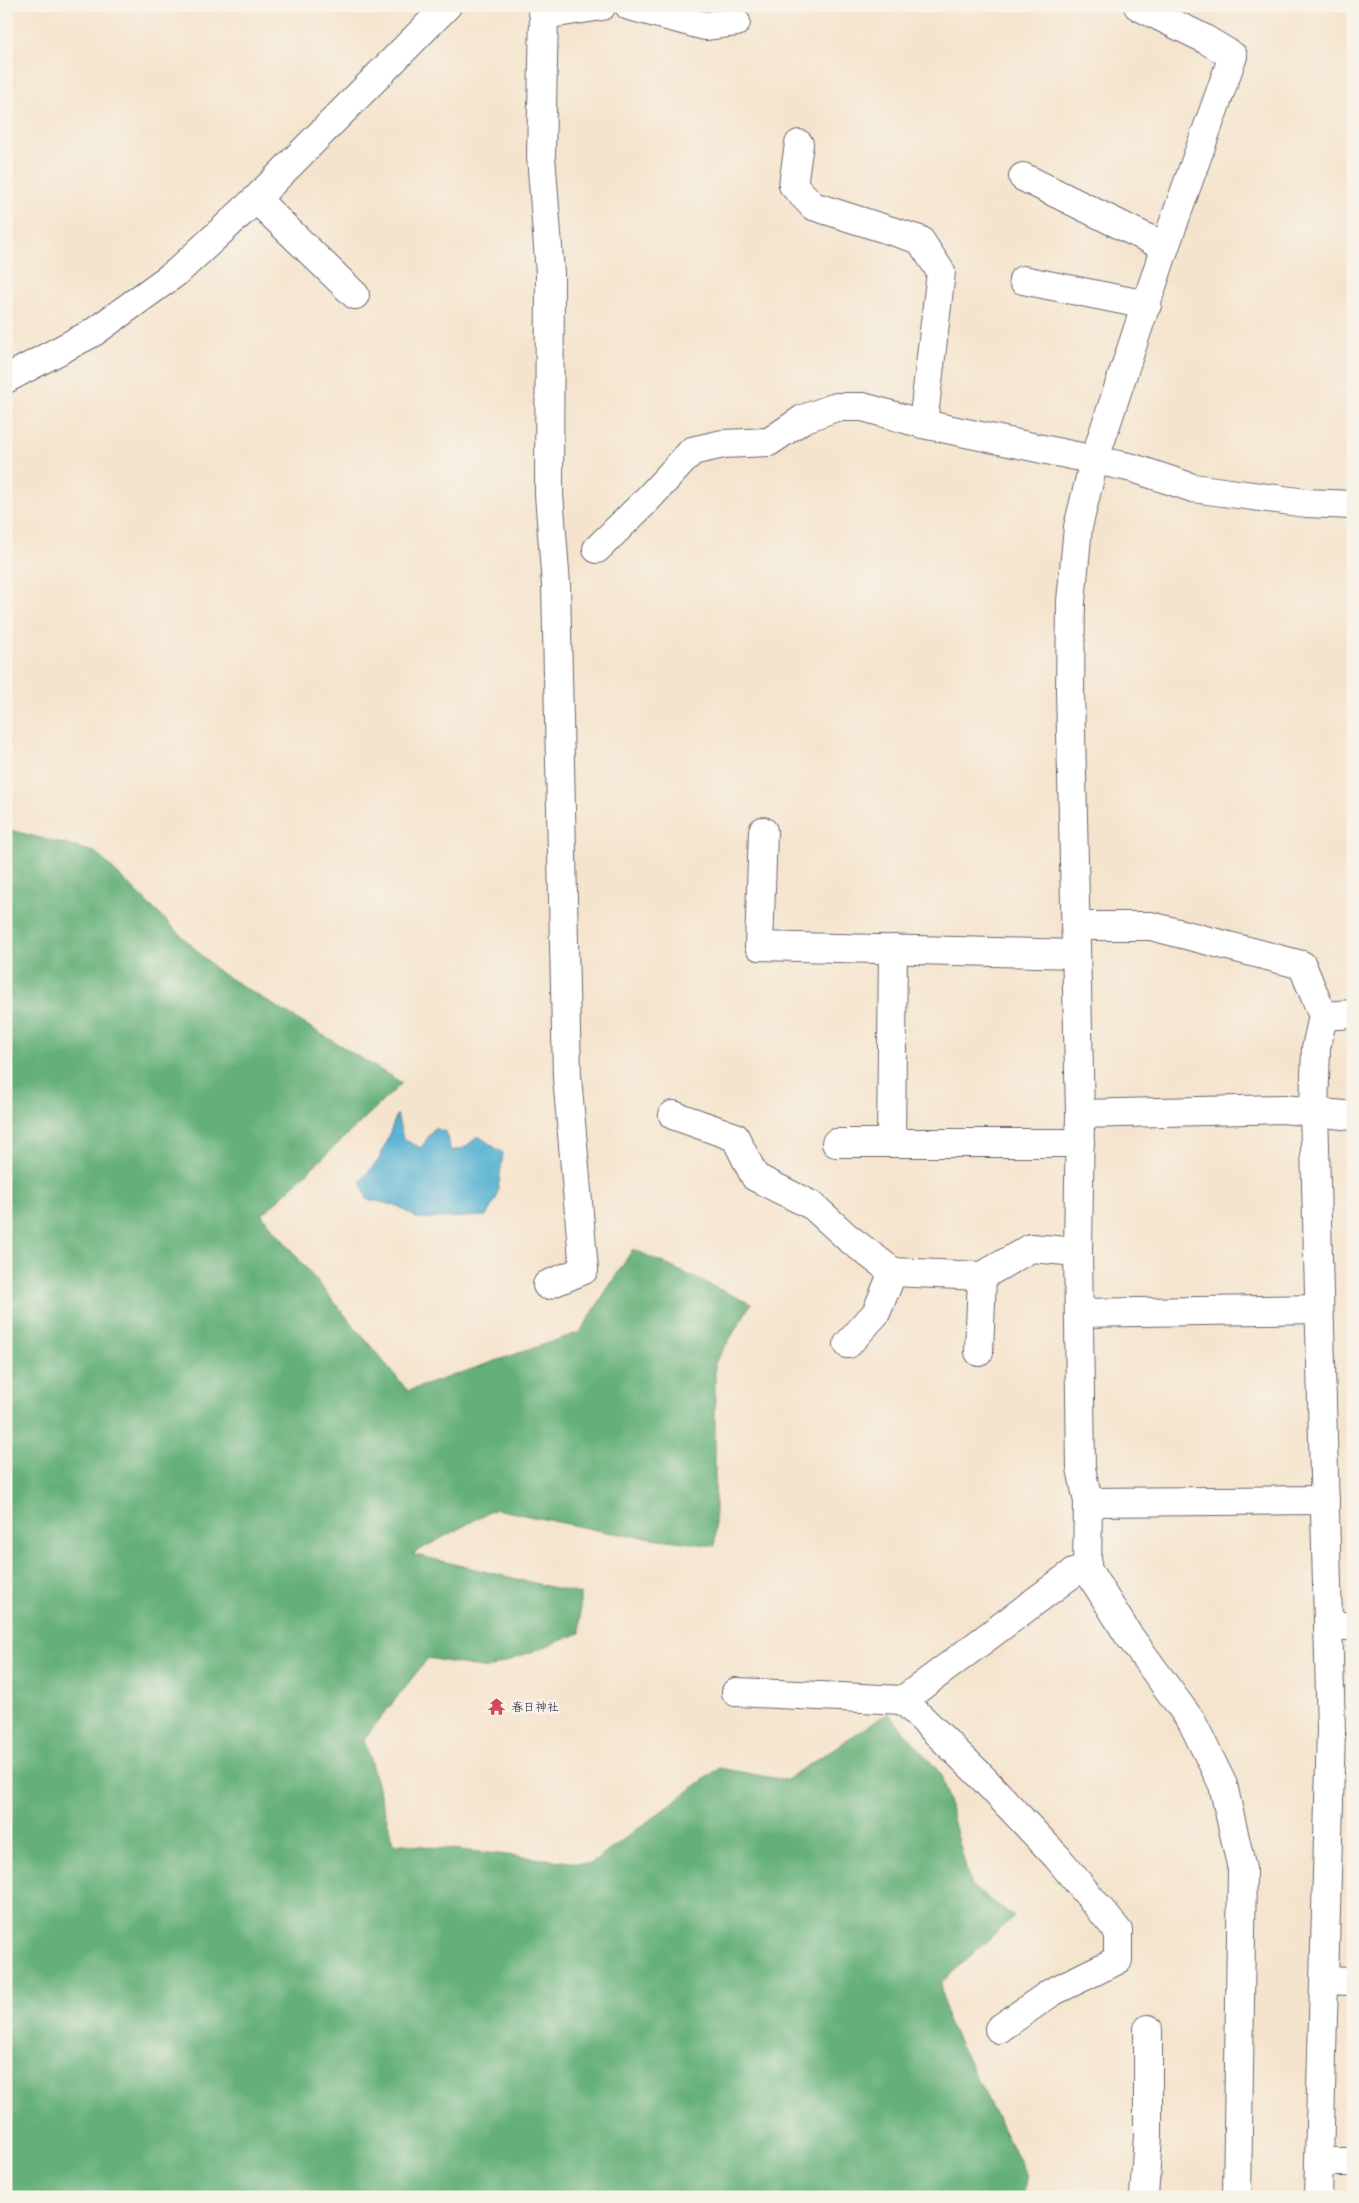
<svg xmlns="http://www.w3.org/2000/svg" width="1359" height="2203" viewBox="0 0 1359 2203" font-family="'Playpen Sans','Klee One',sans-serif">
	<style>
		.forest { fill: #65b079; stroke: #44695a }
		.water { fill: #54b1d2; stroke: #3b6a86 }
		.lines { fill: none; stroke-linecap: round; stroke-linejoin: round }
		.minor-casing { stroke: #6c666e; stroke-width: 30 }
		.minor { stroke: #fff; stroke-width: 28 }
		.labels { text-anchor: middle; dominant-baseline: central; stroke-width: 5; stroke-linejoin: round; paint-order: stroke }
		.poi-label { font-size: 12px; fill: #22223b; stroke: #f7f3e8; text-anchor: start }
	</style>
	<rect width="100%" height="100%" fill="#f7f3e8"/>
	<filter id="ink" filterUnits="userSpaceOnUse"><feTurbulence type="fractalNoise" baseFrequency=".02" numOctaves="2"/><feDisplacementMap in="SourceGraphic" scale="10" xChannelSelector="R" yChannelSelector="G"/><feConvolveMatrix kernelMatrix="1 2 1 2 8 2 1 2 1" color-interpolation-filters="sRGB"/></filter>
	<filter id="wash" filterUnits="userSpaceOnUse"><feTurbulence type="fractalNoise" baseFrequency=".0096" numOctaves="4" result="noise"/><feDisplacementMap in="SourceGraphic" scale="20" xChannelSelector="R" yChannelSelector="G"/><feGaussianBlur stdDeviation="1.12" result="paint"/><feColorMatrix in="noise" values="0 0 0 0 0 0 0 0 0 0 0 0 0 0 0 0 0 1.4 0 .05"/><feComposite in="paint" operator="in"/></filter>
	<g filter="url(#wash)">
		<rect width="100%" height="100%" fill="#f5e4cd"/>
		<path class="forest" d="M6,829L95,852L219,972L402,1083L262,1215L408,1391L580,1332L633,1249L751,1304L715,1363V1546L606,1532L495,1509L412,1554L580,1594V1633L487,1669L428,1658L364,1739L394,1843L591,1864L719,1768L785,1780L888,1713L941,1774L971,1887L1014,1916L941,1983L947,2020L1027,2176L1025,2197H6Z"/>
		<path class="water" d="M397,1114L403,1139L421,1148L434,1128L446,1132L451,1151L464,1148L478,1136L503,1153L497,1197L486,1216L418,1219L398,1206L367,1199L361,1181L380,1158Z"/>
	</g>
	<g filter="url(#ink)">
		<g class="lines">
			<defs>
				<g id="minor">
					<path d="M541,6L544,15L541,156L550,273L549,494L556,585L567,1077L584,1270L547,1285"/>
					<path d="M629,6L705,26L736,22"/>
					<path d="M1138,6L1203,38L1233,56L1165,247L1094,461L1078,527L1071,601L1070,691L1080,1114L1078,1252L1081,1468L1088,1502L1087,1569L1127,1633L1192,1722L1223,1785L1242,1869L1237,2197"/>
					<path d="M544,15L602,6"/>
					<path d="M799,144L793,185L813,206L920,240L941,272L923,424"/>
					<path d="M1023,177L1165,247"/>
					<path d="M256,199L355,295"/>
					<path d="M1023,280L1147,305"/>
					<path d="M6,379L94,332L177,272L256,199L447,6"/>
					<path d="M597,549L644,503L692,451L723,444L769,442L803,419L836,407H863L923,424L1133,468L1193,488L1306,503L1353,505"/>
					<path d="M763,831L759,946L1075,954"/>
					<path d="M1075,926H1151L1302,965L1323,1016L1316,1048L1314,1111L1331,1730L1318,2197"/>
					<path d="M1323,1016L1353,1014"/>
					<path d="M1080,1114L1283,1109L1353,1116"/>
					<path d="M673,1115L735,1137L755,1177L813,1206L848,1238L893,1272L982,1276L1031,1248L1078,1252"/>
					<path d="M836,1143H1080"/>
					<path d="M891,1143L893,949"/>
					<path d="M1079,1313L1319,1309"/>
					<path d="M848,1344L876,1313L893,1272"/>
					<path d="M979,1352L982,1276"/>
					<path d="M1088,1502L1325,1500"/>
					<path d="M1328,1626H1353"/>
					<path d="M736,1692L903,1700L1073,1573L1087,1569"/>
					<path d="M903,1700L977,1772L1057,1857L1118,1931V1960L1052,1992L999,2029"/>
					<path d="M1325,1980L1353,1981"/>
					<path d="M1320,2162H1353"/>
					<path d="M1144,2197L1148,2135V2029"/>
				</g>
			</defs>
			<use href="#minor" class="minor-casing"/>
			<use href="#minor" class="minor"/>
		</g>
	</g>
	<defs>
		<symbol id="temple-bare" viewBox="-9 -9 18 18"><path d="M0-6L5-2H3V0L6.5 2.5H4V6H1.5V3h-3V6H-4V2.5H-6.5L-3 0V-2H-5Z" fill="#d1495b" stroke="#f7f3e8" stroke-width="2.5" paint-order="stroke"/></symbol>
	</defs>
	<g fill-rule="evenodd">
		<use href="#temple-bare" x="484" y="1694" width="25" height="25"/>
	</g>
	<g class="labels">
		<g class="poi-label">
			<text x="511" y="1706">春日神社</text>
		</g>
	</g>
	<rect width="1359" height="2203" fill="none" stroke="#f7f3e8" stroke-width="25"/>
</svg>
